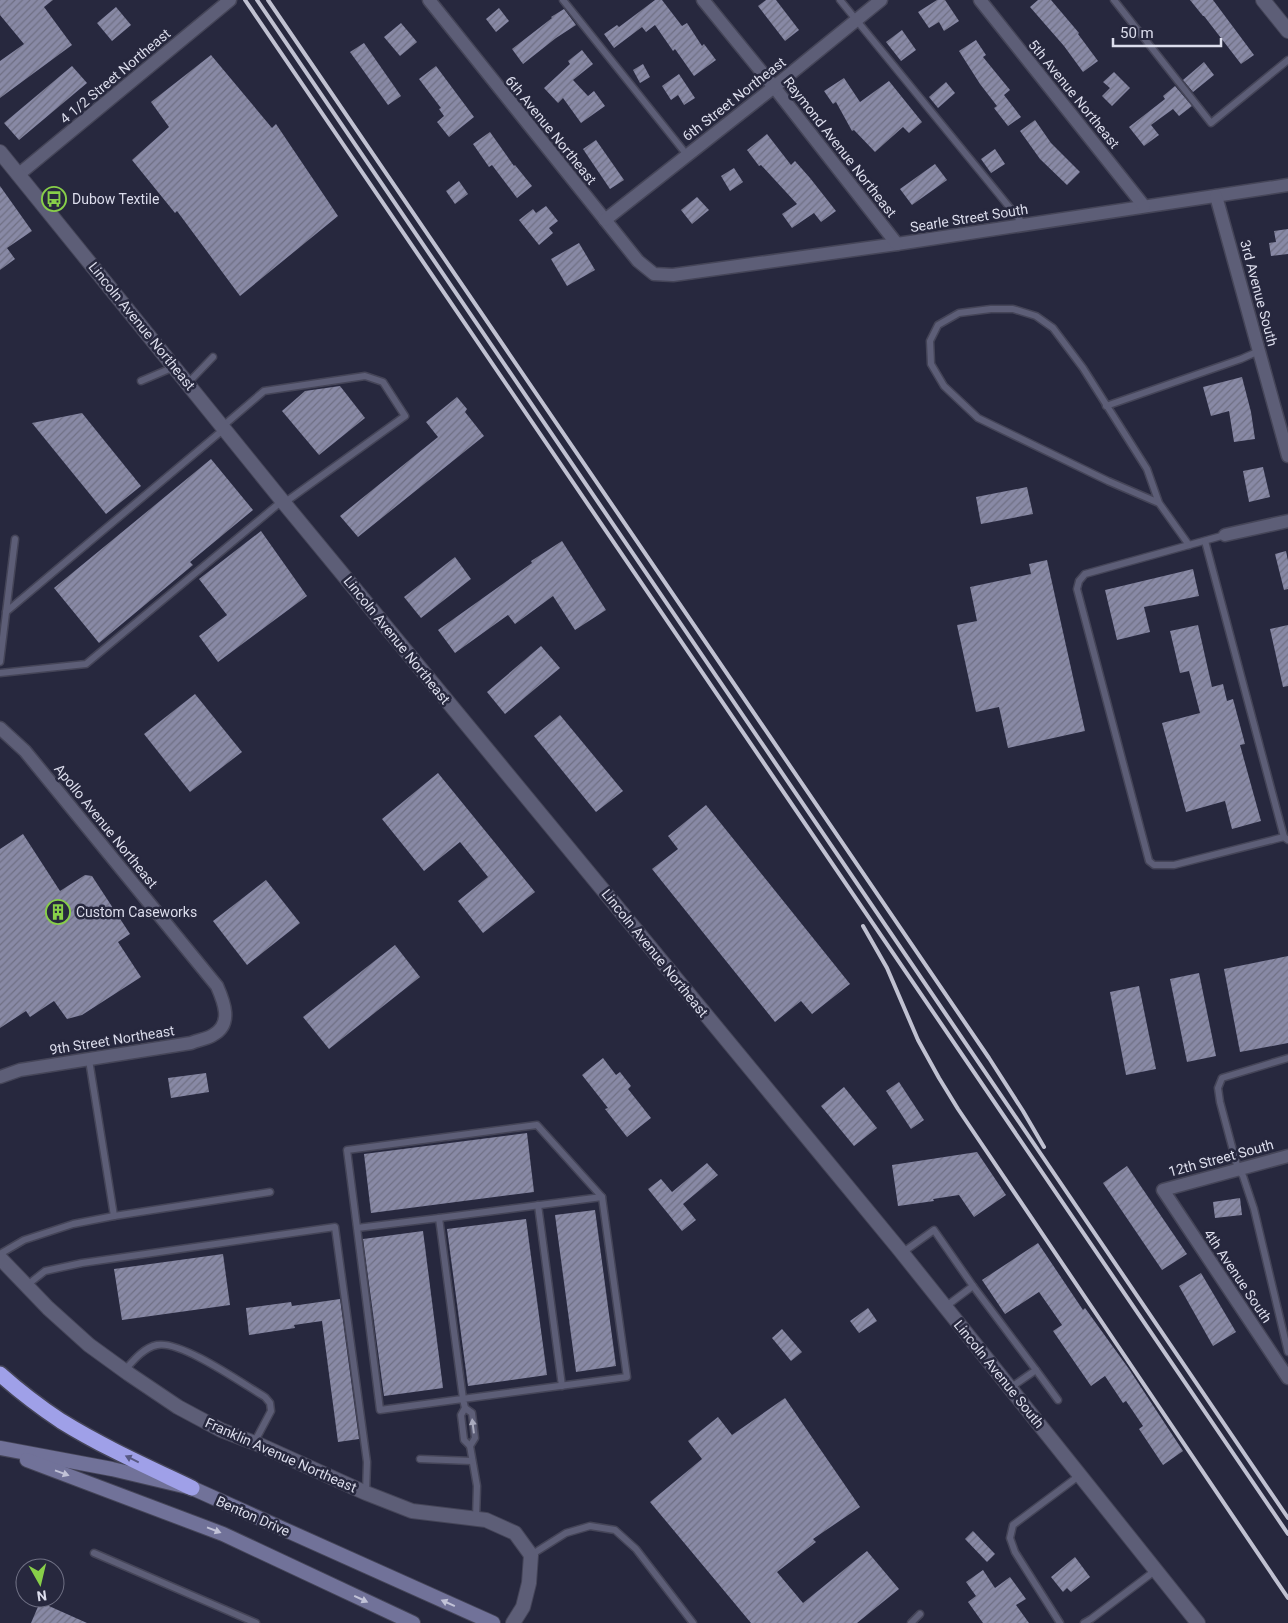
<svg xmlns="http://www.w3.org/2000/svg" width="1288" height="1623" viewBox="0 0 1288 1623" font-family="Roboto,sans-serif">
	<style>
		.building { fill: url(#building-hatch) }
		.lines { fill: none; stroke-linecap: round; stroke-linejoin: round }
		.service-casing { stroke: #454558; stroke-width: 9 }
		.minor-casing { stroke: #454558; stroke-width: 15 }
		.tertiary-casing { stroke: #454558; stroke-width: 16 }
		.secondary-casing { stroke: #454558; stroke-width: 16 }
		.motorway-casing { stroke: #454558; stroke-width: 18 }
		.service { stroke: #5d5e77; stroke-width: 6 }
		.minor { stroke: #5d5e77; stroke-width: 12 }
		.tertiary { stroke: #5d5e77; stroke-width: 14 }
		.secondary { stroke: #717299; stroke-width: 14 }
		.motorway { stroke: #9fa0e8; stroke-width: 15 }
		.rail { stroke: #c0c1d1; stroke-width: 4 }
		.oneway { fill: #a9aabd }
		.oneway2 { fill: #575882 }
		.oneway3 { fill: #c1c2d7 }
		.labels { text-anchor: middle; dominant-baseline: central; stroke-width: 5; stroke-linejoin: round; paint-order: stroke }
		.street-label { font-size: 14px; fill: #dcddec; stroke: #27283e }
		.poi-label { font-size: 14px; fill: #dcddec; stroke: #27283e; text-anchor: start }
	</style>
	<defs>
		<pattern id="building-hatch" width="6" height="6" patternUnits="userSpaceOnUse" patternTransform="scale(1.25)"><rect width="6" height="6" fill="#8889a5"/><path d="M-1 1l2-2M0 6l6-6M5 7l2-2" fill="none" stroke="#707084"/></pattern>
	</defs>
	<rect width="100%" height="100%" fill="#27283e"/>
	<g class="building">
		<path d="M0,0H53L44,7L72,45L0,98V61L24,44L0,15Z"/>
		<path d="M655,0H662L682,26L687,23L702,46L704,44L716,60L694,76L675,49L673,51L655,25L646,32L642,27L614,48L604,34L617,25L619,27Z"/>
		<path d="M766,0H776L799,30L785,41L758,6Z"/>
		<path d="M937,0H945L959,21L944,31L939,22L929,28L918,12Z"/>
		<path d="M1038,0H1051L1079,33L1078,34L1098,61L1083,72L1064,46L1030,7Z"/>
		<path d="M1190,0H1213L1254,55L1241,64L1204,16H1203Z"/>
		<path d="M116,7L131,25L112,41L97,23Z"/>
		<path d="M499,8L509,21L496,32L486,19Z"/>
		<path d="M564,9L576,25L556,38L523,64L512,49L552,18L551,17Z"/>
		<path d="M401,23L417,42L400,56L384,37Z"/>
		<path d="M902,30L916,50L901,61L886,42Z"/>
		<path d="M976,40L986,55L983,57L1010,90L1004,95L1021,117L1008,126L994,108L997,106L980,84L959,51Z"/>
		<path d="M364,43L401,96L388,105L350,52Z"/>
		<path d="M582,50L593,64L573,80L588,96L594,91L605,106L581,123L563,98L558,103L544,88L570,64L568,61Z"/>
		<path d="M211,55L272,128L276,124L338,216L240,296L177,211L175,213L132,160L169,127L151,102Z"/>
		<path d="M1204,62L1214,75L1193,92L1183,80Z"/>
		<path d="M643,64L650,77L640,83L633,70Z"/>
		<path d="M72,66L87,83L19,140L4,123Z"/>
		<path d="M436,66L474,117L449,137L437,122L444,116L439,109L441,108L419,79Z"/>
		<path d="M1114,72L1130,88L1112,106L1102,96L1110,88L1103,82Z"/>
		<path d="M679,74L695,98L684,105L678,95L671,100L662,86Z"/>
		<path d="M844,78L860,102L889,81L922,122L909,133L903,127L875,152L854,130L852,131L836,102L833,104L824,91Z"/>
		<path d="M946,82L955,93L938,108L929,97Z"/>
		<path d="M1175,86L1192,106L1179,116L1173,109L1151,125L1159,135L1144,146L1129,127L1165,99L1163,96Z"/>
		<path d="M1035,120L1051,143L1080,172L1067,185L1040,159L1020,131Z"/>
		<path d="M490,132L514,166L515,165L532,186L517,198L492,165L489,167L473,144Z"/>
		<path d="M767,134L791,165L795,161L810,178L836,211L821,222L814,213L792,228L782,214L797,204L761,165L759,166L747,150Z"/>
		<path d="M596,140L624,180L610,189L583,149Z"/>
		<path d="M995,149L1005,164L991,173L981,159Z"/>
		<path d="M935,164L947,180L912,205L900,189Z"/>
		<path d="M734,168L743,182L730,191L721,176Z"/>
		<path d="M459,181L468,194L455,204L446,191Z"/>
		<path d="M0,186L32,231L7,248L15,259L0,270Z"/>
		<path d="M697,197L709,210L692,224L681,210Z"/>
		<path d="M546,206L558,221L549,228L553,233L539,245L519,220L533,209L536,213Z"/>
		<path d="M1288,229V254L1271,256L1269,243L1276,242L1274,231Z"/>
		<path d="M579,243L595,270L567,286L551,259Z"/>
		<path d="M1242,377L1251,412L1255,439L1234,442L1229,411L1211,416L1203,387Z"/>
		<path d="M340,386L365,418L319,455L282,411L305,391Z"/>
		<path d="M457,397L467,409L465,412L484,436L358,537L340,516L438,437L426,422Z"/>
		<path d="M82,413L141,486L106,514L32,423Z"/>
		<path d="M211,459L253,510L190,562L193,565L99,643L54,588Z"/>
		<path d="M1263,467L1270,497L1249,502L1243,471Z"/>
		<path d="M1027,487L1033,514L981,524L976,497Z"/>
		<path d="M261,531L307,596L218,662L199,636L227,615L199,579Z"/>
		<path d="M562,541L606,610L575,630L553,596L515,624L508,615L455,653L438,630L532,563L531,561Z"/>
		<path d="M1286,551L1288,561V589L1284,590L1275,554Z"/>
		<path d="M455,557L471,579L421,618L404,597Z"/>
		<path d="M1047,560L1085,731L1008,748L999,707L976,712L957,625L977,621L970,587L1031,574L1029,564Z"/>
		<path d="M1193,569L1199,596L1144,607L1150,632L1117,640L1105,590Z"/>
		<path d="M1198,625L1212,687L1223,684L1227,701L1233,699L1245,744L1240,745L1261,821L1232,829L1225,801L1186,812L1162,723L1200,713L1189,671L1180,673L1170,631Z"/>
		<path d="M1288,625V686L1283,687L1270,629Z"/>
		<path d="M541,646L560,668L505,714L487,692Z"/>
		<path d="M195,694L242,752L190,792L144,734Z"/>
		<path d="M560,715L623,791L596,812L534,736Z"/>
		<path d="M438,773L535,892L483,933L458,901L488,877L460,842L424,871L382,819Z"/>
		<path d="M706,805L850,984L812,1014L801,1001L775,1022L652,869L678,849L668,836Z"/>
		<path d="M23,834L60,891L85,875L92,876L130,934L118,942L141,977L82,1015L67,1019L54,1001L30,1017L26,1011L0,1028V849Z"/>
		<path d="M266,880L300,923L247,965L213,921Z"/>
		<path d="M395,945L420,977L329,1049L303,1017Z"/>
		<path d="M1288,956V1043L1240,1052L1224,969Z"/>
		<path d="M1199,973L1216,1056L1187,1062L1170,979Z"/>
		<path d="M1139,986L1156,1069L1126,1075L1110,992Z"/>
		<path d="M603,1058L616,1075L620,1072L631,1086L628,1089L651,1118L627,1137L605,1109L608,1108L582,1075Z"/>
		<path d="M206,1073L209,1092L171,1098L168,1078Z"/>
		<path d="M899,1082L924,1120L911,1129L886,1091Z"/>
		<path d="M844,1087L877,1128L854,1146L821,1106Z"/>
		<path d="M527,1133L534,1192L371,1213L364,1154Z"/>
		<path d="M977,1152L1006,1195L974,1217L959,1195L933,1199L934,1201L898,1206L892,1165Z"/>
		<path d="M707,1163L718,1175L683,1204L696,1220L682,1231L648,1189L661,1179L672,1192Z"/>
		<path d="M1127,1166L1187,1254L1162,1270L1103,1183Z"/>
		<path d="M1240,1198L1242,1215L1215,1218L1213,1202Z"/>
		<path d="M595,1210L616,1366L576,1372L555,1215Z"/>
		<path d="M526,1219L547,1375L468,1386L447,1229Z"/>
		<path d="M423,1231L443,1388L384,1396L363,1239Z"/>
		<path d="M1038,1243L1083,1310L1085,1308L1129,1369L1183,1451L1163,1465L1139,1429L1143,1426L1126,1401L1123,1403L1105,1376L1091,1386L1053,1331L1062,1325L1039,1292L1005,1314L982,1280Z"/>
		<path d="M223,1254L230,1305L122,1320L114,1269Z"/>
		<path d="M1201,1273L1236,1332L1213,1346L1179,1286Z"/>
		<path d="M340,1299L359,1439L338,1442L322,1321L294,1325L295,1328L249,1335L246,1308L291,1302L292,1306Z"/>
		<path d="M868,1308L877,1321L859,1333L850,1321Z"/>
		<path d="M782,1329L802,1352L791,1361L772,1338Z"/>
		<path d="M785,1398L860,1507L813,1539L816,1542L777,1572L803,1603L867,1551L899,1589L857,1623H751L650,1502L702,1459L688,1441L718,1417L732,1435Z"/>
		<path d="M973,1531L995,1554L987,1562L965,1539Z"/>
		<path d="M1075,1557L1090,1577L1071,1592L1067,1588L1063,1592L1051,1577Z"/>
		<path d="M983,1570L995,1588L1010,1577L1026,1599L1016,1605L1029,1623H983L968,1602L976,1596L966,1582Z"/>
		<path d="M40,1602L87,1623H31Z"/>
	</g>
	<g class="lines">
		<defs>
			<g id="service">
				<path d="M563,0L687,155"/>
				<path d="M840,0L1024,225"/>
				<path d="M1114,0L1211,123L1288,60"/>
				<path d="M141,381L174,367"/>
				<path d="M188,383L213,357"/>
				<path d="M1106,406L1241,359L1259,351"/>
				<path d="M223,426L264,391L365,376L383,382L405,416L284,503"/>
				<path d="M1159,503L1108,481L978,418L944,386L931,364L930,341L938,325L959,313L991,309H1013L1036,316L1053,328L1083,368L1147,469L1159,503L1189,545"/>
				<path d="M1225,535L1085,574L1079,581L1077,589L1149,861L1154,865H1174L1276,839L1284,837L1288,840"/>
				<path d="M1205,541L1284,837"/>
				<path d="M6,612L224,429"/>
				<path d="M0,662L15,539"/>
				<path d="M0,673L86,664L282,501"/>
				<path d="M1288,1058L1222,1078L1218,1088L1220,1102L1238,1169L1243,1176L1254,1209L1288,1352"/>
				<path d="M89,1060L114,1216"/>
				<path d="M538,1205L562,1386"/>
				<path d="M439,1218L602,1197"/>
				<path d="M357,1228L380,1410L627,1377L602,1197L537,1125L347,1150L357,1228L439,1218L463,1399L465,1408L461,1415L464,1440L470,1446"/>
				<path d="M902,1253L934,1230L973,1286L1036,1370L1010,1388"/>
				<path d="M0,1254L24,1240L73,1224L114,1216L270,1192"/>
				<path d="M26,1286L45,1271L82,1263L335,1227L367,1462L366,1493"/>
				<path d="M945,1307L973,1286"/>
				<path d="M1036,1370L1058,1400"/>
				<path d="M124,1371C133,1361 143,1348 157,1345C181,1340 243,1384 265,1397L270,1403L271,1411L254,1443"/>
				<path d="M465,1408L472,1413L475,1438L470,1446L477,1486L476,1519"/>
				<path d="M420,1459L472,1461"/>
				<path d="M94,1553L256,1623"/>
				<path d="M531,1555L566,1533L590,1526L615,1530L636,1549L693,1623"/>
				<path d="M911,1623L920,1614"/>
				<path d="M1060,1623L1015,1552L1010,1538L1013,1525L1080,1475"/>
				<path d="M1084,1623L1091,1619L1156,1570"/>
			</g>
			<g id="minor">
				<path d="M429,0L638,261L654,274L673,275L897,244L1288,185"/>
				<path d="M703,0L774,87L897,244"/>
				<path d="M980,0L1144,206"/>
				<path d="M18,175L230,0"/>
				<path d="M1216,196L1288,456"/>
				<path d="M605,220L774,87L881,0"/>
				<path d="M1225,535L1288,521"/>
				<path d="M0,728L25,751L217,986C224,1002 233,1024 213,1035C207,1039 198,1040 191,1043L20,1070L0,1077"/>
				<path d="M1288,1156L1163,1190L1288,1378"/>
			</g>
			<g id="tertiary">
				<path d="M1263,0L1288,31"/>
				<path d="M0,152L284,503L899,1249L1198,1623"/>
				<path d="M0,1258L48,1308L89,1345L129,1374L178,1407L221,1430L260,1445L366,1493L412,1511L486,1520L515,1533L531,1555L529,1583L523,1607L513,1623"/>
			</g>
			<g id="secondary">
				<path d="M0,1448L112,1469L192,1488L493,1623"/>
				<path d="M27,1460L223,1534L413,1623"/>
			</g>
			<path id="motorway" d="M0,1374C19,1391 40,1407 61,1421C103,1447 148,1467 192,1488"/>
		</defs>
		<use href="#service" class="service-casing"/>
		<use href="#minor" class="minor-casing"/>
		<use href="#tertiary" class="tertiary-casing"/>
		<use href="#secondary" class="secondary-casing"/>
		<use href="#motorway" class="motorway-casing"/>
		<use href="#service" class="service"/>
		<use href="#minor" class="minor"/>
		<use href="#tertiary" class="tertiary"/>
		<use href="#secondary" class="secondary"/>
		<use href="#motorway" class="motorway"/>
		<g class="rail">
			<path d="M245,0L1288,1534"/>
			<path d="M257,0L1288,1518"/>
			<path d="M268,0L989,1058L1023,1111L1044,1147"/>
			<path d="M863,926L887,968L918,1040L939,1078L958,1109L1288,1598"/>
		</g>
	</g>
	<defs><path id="oneway-solid" d="M-6-.8H1V-3.2L6.5 0L1 3.2V.8H-6Z" transform="scale(1.25)"/></defs>
	<use class="oneway" href="#oneway-solid" transform="translate(473 1426) rotate(-97)"/>
	<use class="oneway2" href="#oneway-solid" transform="translate(132 1459) rotate(-154)"/>
	<g class="oneway3">
		<use href="#oneway-solid" transform="translate(62 1473) rotate(20)"/>
		<use href="#oneway-solid" transform="translate(214 1530) rotate(21)"/>
		<use href="#oneway-solid" transform="translate(361 1599) rotate(25)"/>
		<use href="#oneway-solid" transform="translate(448 1603) rotate(-156)"/>
	</g>
	<defs>
		<symbol id="bus-ring" viewBox="-11 -11 22 22"><circle r="9.5" fill="#27283e" stroke="#88cf49" stroke-width="1.5"/><path d="M-5-6H5V4H4V6H2V4H-2V6H-4V4H-5ZM-3.5-4V0h7V-4ZM-3.5 1.2v1.5H-2V1.2ZM2 1.2v1.5H3.5V1.2Z" fill="#88cf49"/></symbol>
		<symbol id="building-ring" viewBox="-11 -11 22 22"><circle r="9.5" fill="#27283e" stroke="#88cf49" stroke-width="1.5"/><path d="M-4-6H4V6H1V3H-1V6H-4ZM-2.5-4.3h1.7v1.8h-1.7ZM.8-4.3h1.7v1.8H.8ZM-2.5-1h1.7V.8h-1.7ZM.8-1h1.7V.8H.8Z" fill="#88cf49"/></symbol>
	</defs>
	<g fill-rule="evenodd">
		<use href="#bus-ring" x="40" y="185" width="28" height="28"/>
		<use href="#building-ring" x="44" y="898" width="28" height="28"/>
	</g>
	<g class="labels">
		<g class="street-label">
			<text transform="translate(115 76) rotate(-40)">4 1/2 Street Northeast</text>
			<text transform="translate(1074 94) rotate(51)">5th Avenue Northeast</text>
			<text transform="translate(734 99) rotate(-38)">6th Street Northeast</text>
			<text transform="translate(551 130) rotate(51)">6th Avenue Northeast</text>
			<text transform="translate(840 147) rotate(52)">Raymond Avenue Northeast</text>
			<text transform="translate(969 218) rotate(-9)">Searle Street South</text>
			<text transform="translate(1259 293) rotate(75)">3rd Avenue South</text>
			<text transform="translate(142 326) rotate(51)">Lincoln Avenue Northeast</text>
			<text transform="translate(397 640) rotate(51)">Lincoln Avenue Northeast</text>
			<text transform="translate(106 826) rotate(51)">Apollo Avenue Northeast</text>
			<text transform="translate(655 953) rotate(51)">Lincoln Avenue Northeast</text>
			<text transform="translate(112 1040) rotate(-9)">9th Street Northeast</text>
			<text transform="translate(1221 1158) rotate(-15)">12th Street South</text>
			<text transform="translate(1238 1276) rotate(56)">4th Avenue South</text>
			<text transform="translate(999 1374) rotate(51)">Lincoln Avenue South</text>
			<text transform="translate(281 1455) rotate(24)">Franklin Avenue Northeast</text>
			<text transform="translate(253 1516) rotate(24)">Benton Drive</text>
		</g>
		<g class="poi-label">
			<text x="72" y="199">Dubow Textile</text>
			<text x="76" y="912">Custom Caseworks</text>
		</g>
	</g>
	<g transform="translate(40 1583) rotate(172)"><circle r="24" fill="#27283e" stroke="#6f7084"/>
	<path d="M0-4L9 19L0 12L-9 19Z" fill="#88cf49"/>
	<text y="-8" font-size="14" font-weight="bold" text-anchor="middle" fill="#dcddec">N</text>
	</g>
	<path d="M1113 38v8h108v-8" fill="none" stroke="#dcddec" stroke-width="2.5"/>
	<text x="1120" y="38" font-size="15" fill="#dcddec" stroke="#27283e" stroke-width="4" paint-order="stroke">50 m</text>
</svg>
